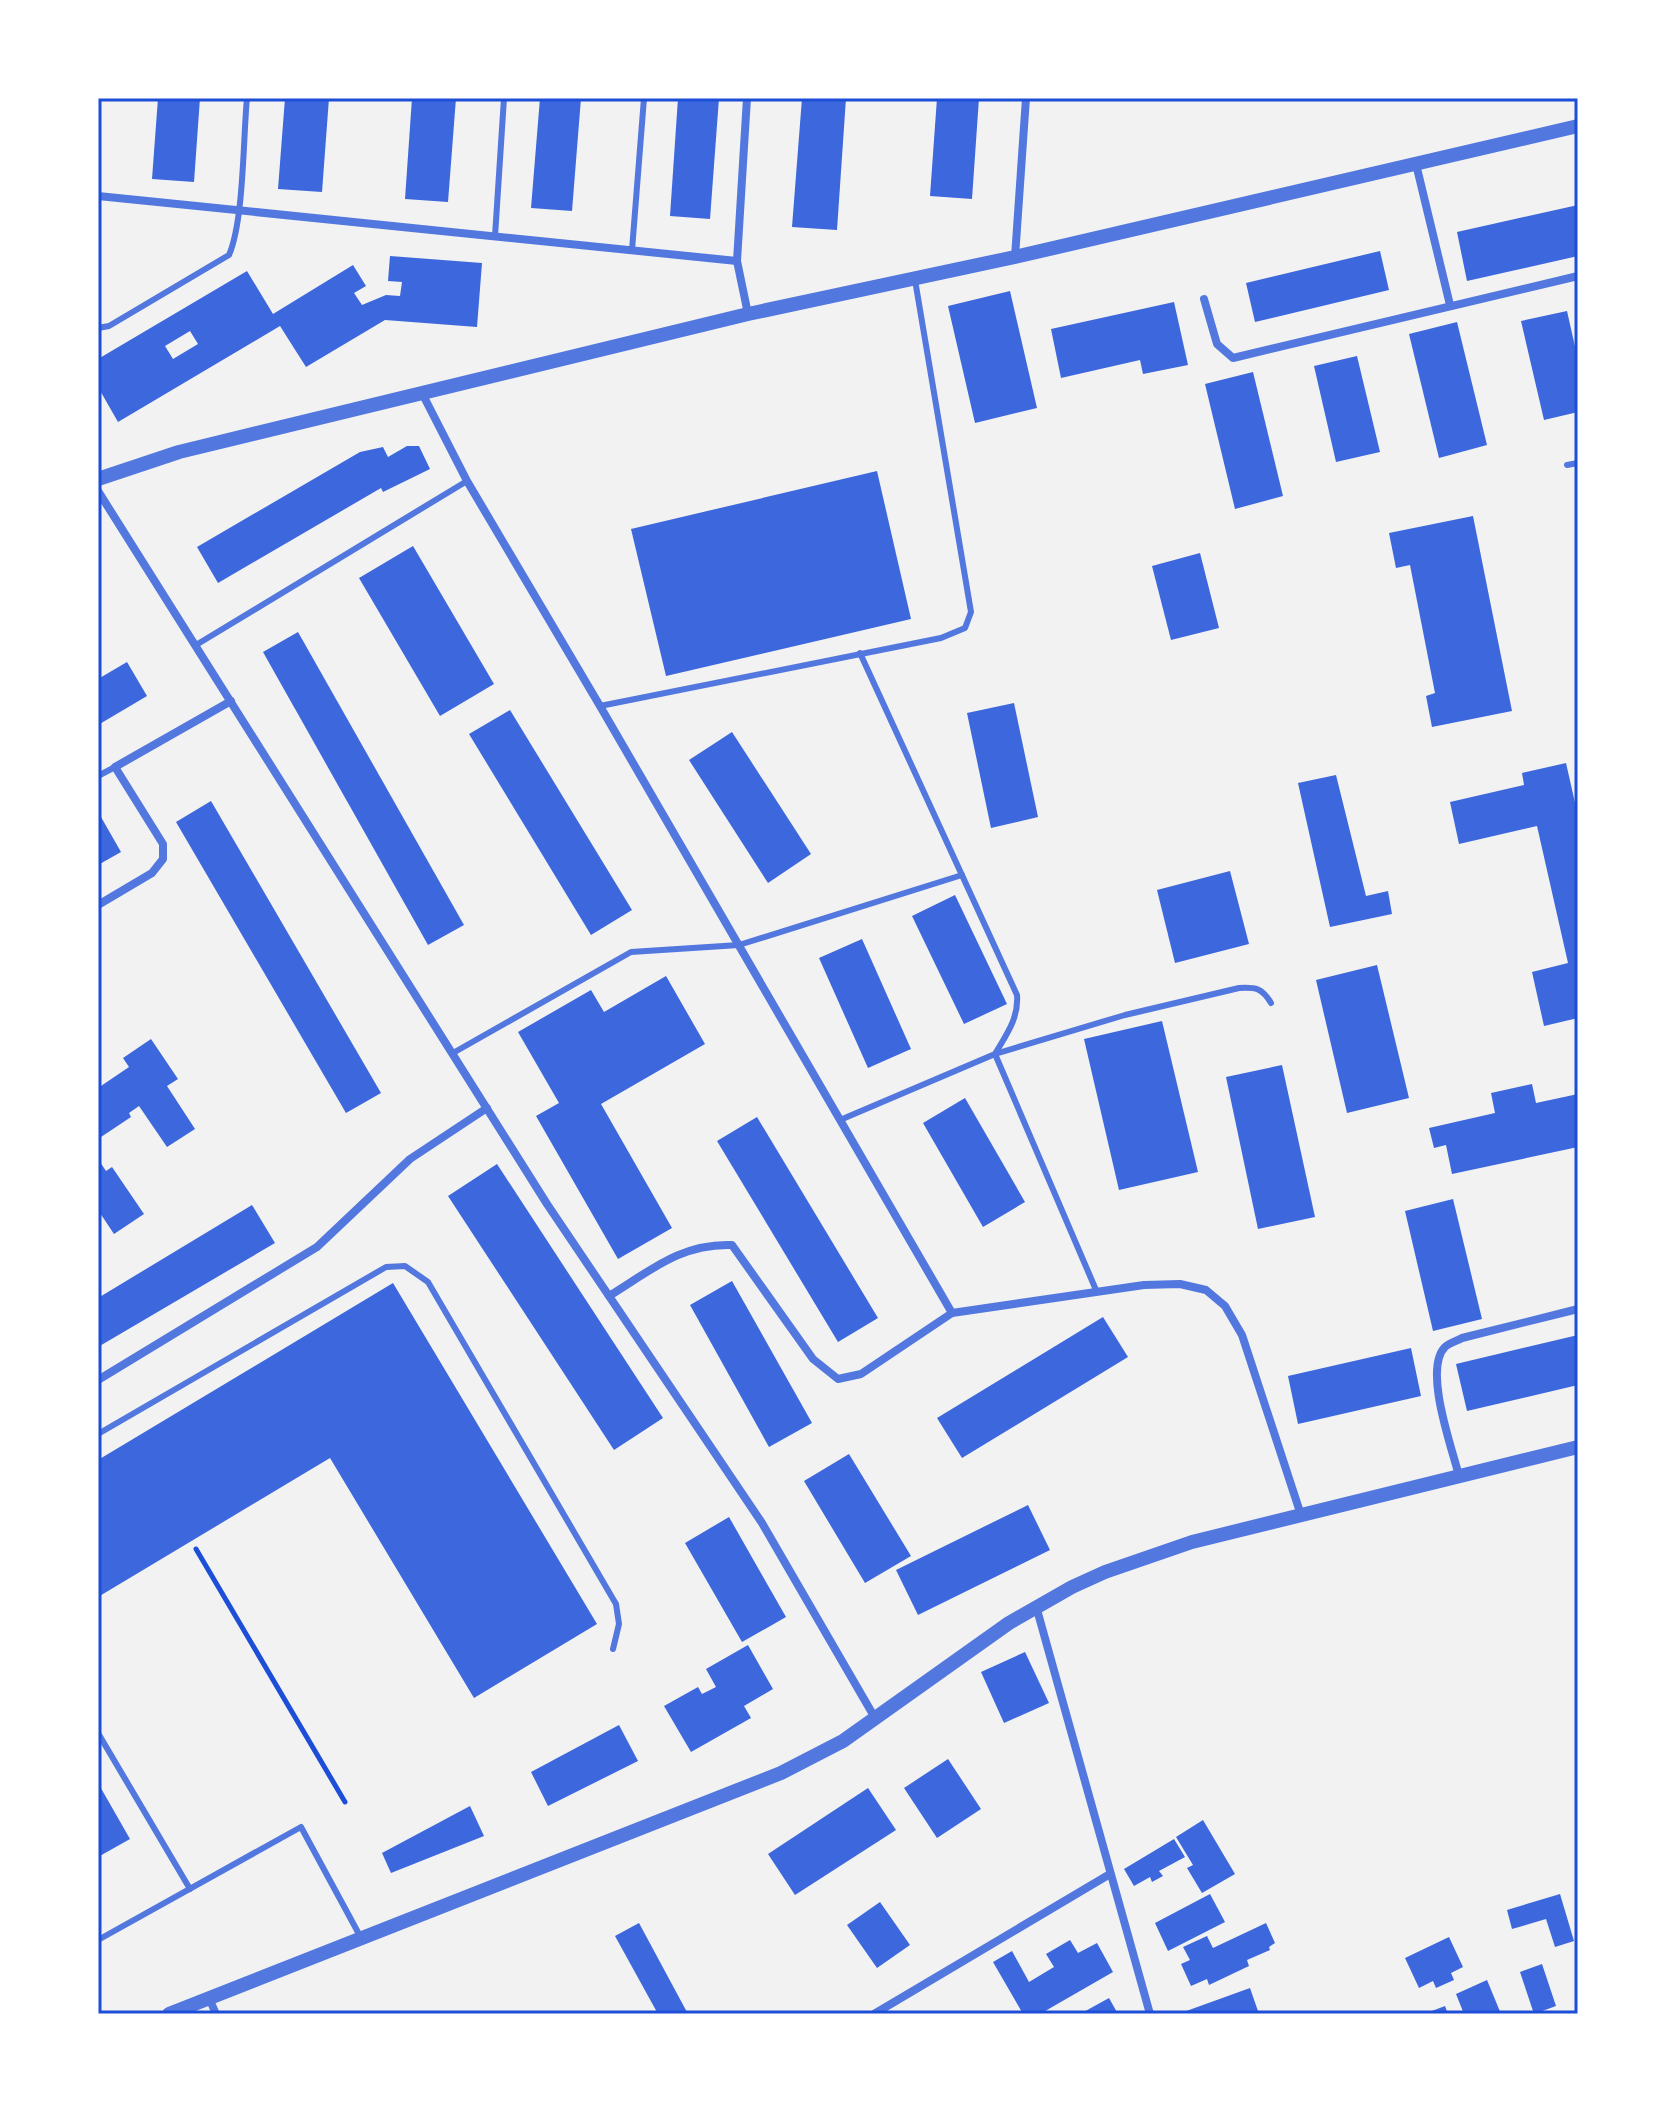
<svg xmlns="http://www.w3.org/2000/svg" width="1676" height="2112" viewBox="0 0 1676 2112" font-family="'DejaVu Sans',sans-serif">
	<style>
		.building { fill: #3d67dc; fill-rule: evenodd }
		.lines { fill: none; stroke-linecap: round; stroke-linejoin: round }
		.path { stroke: #1d4ed8; stroke-width: 5 }
		.service { stroke: #5277de; stroke-width: 6 }
		.minor { stroke: #5277de; stroke-width: 8 }
		.tertiary { stroke: #5277de; stroke-width: 14 }
		.neatline { fill: none; stroke: #1d4ed8; stroke-width: 3 }
	</style>
	<rect width="100%" height="100%" fill="#f2f2f2"/>
	<g class="building">
		<path d="M158,98H200L194,182L152,179Z"/>
		<path d="M285,98H329L322,192L278,189Z"/>
		<path d="M412,98H456L448,202L405,199Z"/>
		<path d="M540,98H581L572,211L531,208Z"/>
		<path d="M678,98H719L710,219L670,216Z"/>
		<path d="M802,98H846L837,230L792,227Z"/>
		<path d="M937,98H979L972,199L930,196Z"/>
		<path d="M1578,205V256L1467,281L1457,232Z"/>
		<path d="M1380,251L1389,290L1255,322L1246,283Z"/>
		<path d="M390,256L482,263L477,327L385,320L306,367L280,326L118,422L98,387V359L247,271L273,314L353,265L366,286L354,293L362,305L386,295L400,296L402,282L388,281ZM190,331L198,344L173,359L165,346Z"/>
		<path d="M1010,291L1037,408L975,423L948,306Z"/>
		<path d="M1174,302L1188,365L1143,374L1140,360L1061,378L1051,329Z"/>
		<path d="M1567,311L1578,360V412L1544,420L1521,321Z"/>
		<path d="M1457,322L1487,445L1439,458L1409,334Z"/>
		<path d="M1357,356L1380,452L1336,462L1314,366Z"/>
		<path d="M1253,372L1283,496L1235,509L1205,384Z"/>
		<path d="M407,446H419L430,469L383,492L381,488L218,583L197,547L360,452L383,447L388,457Z"/>
		<path d="M877,471L911,619L666,676L631,529Z"/>
		<path d="M1473,516L1512,711L1432,727L1426,696L1435,693L1410,565L1396,568L1389,533Z"/>
		<path d="M413,546L494,684L440,716L359,578Z"/>
		<path d="M1200,553L1219,628L1171,640L1152,566Z"/>
		<path d="M298,632L464,925L428,945L263,652Z"/>
		<path d="M127,662L147,696L98,725V679Z"/>
		<path d="M1014,703L1038,817L991,828L967,713Z"/>
		<path d="M510,710L632,910L591,935L469,734Z"/>
		<path d="M732,732L811,854L768,883L689,760Z"/>
		<path d="M1566,763L1578,816V1018L1544,1026L1532,972L1568,963L1537,826L1459,844L1450,802L1524,785L1522,773Z"/>
		<path d="M1336,775L1366,896L1388,891L1392,914L1330,927L1298,783Z"/>
		<path d="M211,801L381,1093L346,1113L176,822Z"/>
		<path d="M101,817L121,852L98,865V818Z"/>
		<path d="M1230,871L1249,944L1175,963L1157,890Z"/>
		<path d="M955,895L1007,1004L964,1024L912,916Z"/>
		<path d="M862,939L911,1049L868,1068L819,958Z"/>
		<path d="M1377,965L1409,1098L1347,1113L1316,980Z"/>
		<path d="M666,976L705,1044L601,1104L672,1228L618,1259L536,1116L559,1103L518,1032L591,990L604,1012Z"/>
		<path d="M1162,1021L1198,1172L1119,1190L1084,1039Z"/>
		<path d="M151,1039L178,1079L167,1086L195,1129L167,1147L139,1106L129,1113L131,1117L98,1139V1088L129,1067L123,1058Z"/>
		<path d="M1282,1065L1315,1217L1258,1229L1226,1077Z"/>
		<path d="M1532,1084L1536,1103L1578,1094V1147L1452,1174L1446,1145L1434,1148L1429,1128L1495,1113L1491,1093Z"/>
		<path d="M965,1098L1025,1202L983,1227L923,1123Z"/>
		<path d="M757,1117L878,1318L838,1342L717,1141Z"/>
		<path d="M98,1159L106,1171L112,1167L144,1214L114,1234L98,1210Z"/>
		<path d="M497,1164L663,1418L614,1450L448,1196Z"/>
		<path d="M1453,1199L1482,1319L1433,1331L1405,1211Z"/>
		<path d="M252,1205L275,1243L98,1347V1298Z"/>
		<path d="M732,1281L812,1423L769,1447L690,1305Z"/>
		<path d="M393,1283L597,1624L474,1698L330,1458L98,1597V1460Z"/>
		<path d="M1103,1317L1128,1357L962,1458L937,1418Z"/>
		<path d="M1578,1335V1385L1467,1411L1456,1364Z"/>
		<path d="M1411,1348L1421,1396L1298,1424L1288,1376Z"/>
		<path d="M849,1454L911,1556L865,1583L804,1481Z"/>
		<path d="M1028,1505L1050,1550L918,1615L896,1570Z"/>
		<path d="M729,1517L786,1617L742,1642L685,1543Z"/>
		<path d="M748,1645L773,1689L744,1706L751,1718L691,1752L664,1706L698,1687L702,1694L716,1687L706,1669Z"/>
		<path d="M1025,1652L1049,1703L1004,1723L981,1672Z"/>
		<path d="M619,1725L638,1761L548,1806L531,1772Z"/>
		<path d="M948,1759L981,1809L937,1838L904,1788Z"/>
		<path d="M98,1783L130,1839L98,1857Z"/>
		<path d="M868,1788L896,1830L795,1895L768,1854Z"/>
		<path d="M470,1806L484,1836L391,1873L382,1853Z"/>
		<path d="M1203,1820L1235,1874L1202,1893L1187,1868L1193,1865L1176,1837Z"/>
		<path d="M1174,1839L1185,1857L1159,1871L1163,1876L1152,1882L1150,1877L1134,1886L1124,1869Z"/>
		<path d="M1210,1894L1225,1922L1168,1951L1155,1923Z"/>
		<path d="M1560,1894L1574,1941L1555,1947L1546,1919L1512,1929L1507,1910Z"/>
		<path d="M880,1902L910,1945L877,1968L847,1925Z"/>
		<path d="M639,1923L688,2014H658L615,1936Z"/>
		<path d="M1266,1923L1275,1943L1269,1947L1270,1950L1247,1960L1249,1966L1209,1985L1207,1979L1191,1986L1181,1964L1190,1960L1183,1947L1207,1936L1213,1948Z"/>
		<path d="M1449,1937L1463,1967L1451,1973L1454,1980L1436,1988L1433,1981L1419,1988L1405,1958Z"/>
		<path d="M1070,1940L1078,1953L1097,1943L1113,1972L1040,2014H1023L993,1962L1012,1951L1029,1982L1054,1967L1046,1954Z"/>
		<path d="M1542,1964L1556,2006L1534,2014L1520,1972Z"/>
		<path d="M1487,1980L1501,2014H1464L1456,1994Z"/>
		<path d="M1250,1988L1259,2014H1178Z"/>
		<path d="M1109,1998L1118,2014H1080Z"/>
		<path d="M1445,2006L1448,2014H1424Z"/>
	</g>
	<g class="lines">
		<path class="path" d="M196,1549L345,1802"/>
		<g class="service">
			<path d="M495,236L504,98"/>
			<path d="M632,250L644,98"/>
			<path d="M98,328L109,326L229,255C244,220 243,139 247,98"/>
			<path d="M1567,465L1578,463"/>
			<path d="M196,645L467,481"/>
			<path d="M860,653L1017,995C1019,1018 1006,1035 995,1054L1096,1290"/>
			<path d="M600,706L941,638L965,628L971,612L915,280"/>
			<path d="M98,776L115,767"/>
			<path d="M453,1053L631,952L739,945L962,875"/>
			<path d="M840,1120L995,1054L1125,1015L1239,988C1256,987 1262,988 1271,1003"/>
			<path d="M98,1434L386,1267L405,1266L428,1282L616,1604L619,1624L613,1649"/>
			<path d="M98,1733L190,1889"/>
			<path d="M98,1940L301,1827L360,1936"/>
		</g>
		<g class="minor">
			<path d="M747,98L737,261L748,314"/>
			<path d="M1416,164L1450,305"/>
			<path d="M98,196L737,261"/>
			<path d="M1015,257L1026,98"/>
			<path d="M1204,299L1217,344L1233,358L1578,276"/>
			<path d="M423,395L467,481L600,706L952,1313L861,1374L838,1379L813,1359L732,1245C681,1243 650,1271 609,1296"/>
			<path d="M98,491L547,1204L762,1523L875,1718"/>
			<path d="M98,905L152,873L163,859V844L115,767L231,701"/>
			<path d="M952,1313L1144,1285L1180,1284L1206,1290L1225,1306L1242,1335L1301,1515"/>
			<path d="M98,1380L317,1247L410,1159L487,1108"/>
			<path d="M1459,1476C1452,1448 1423,1369 1445,1347C1449,1343 1457,1341 1462,1338L1578,1309"/>
			<path d="M1036,1606L1150,2014"/>
			<path d="M209,1998L216,2014"/>
			<path d="M874,2014L1110,1874"/>
		</g>
		<g class="tertiary">
			<path d="M98,479L179,452L748,314L1015,257L1578,126"/>
			<path d="M169,2014L781,1773L843,1741L1009,1623L1072,1587L1105,1572L1192,1542L1578,1447"/>
		</g>
	</g>
	<rect width="1676" height="2112" fill="none" stroke="#ffffff" stroke-width="200"/>
	<rect x="100" y="100" width="1476" height="1912" class="neatline"/>
</svg>
